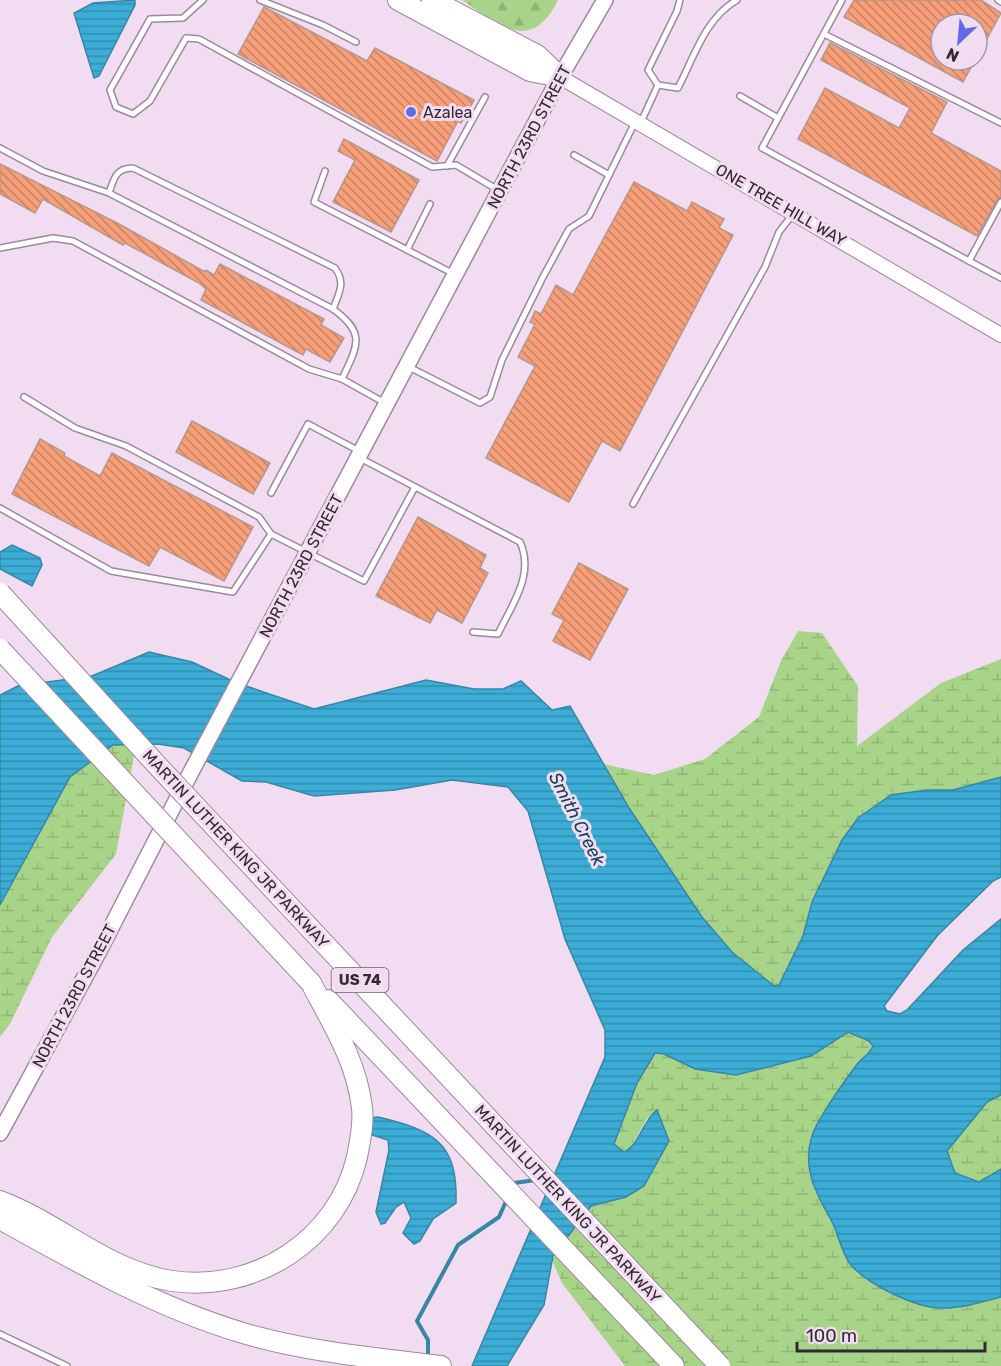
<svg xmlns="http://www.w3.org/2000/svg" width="1001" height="1366" viewBox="0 0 1001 1366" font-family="Rubik,sans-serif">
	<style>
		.forest { fill: url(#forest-firs) }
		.wetland { fill: url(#wetland-marsh) }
		.water { fill: url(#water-rules); stroke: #3886a6; stroke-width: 1.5 }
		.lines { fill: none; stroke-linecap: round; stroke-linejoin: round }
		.stream { stroke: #3886a6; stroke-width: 4 }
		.building { fill: url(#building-back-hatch); stroke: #b3988c; stroke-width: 1.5 }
		.service-casing { stroke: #9d889c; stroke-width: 8 }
		.tertiary-casing { stroke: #9d889c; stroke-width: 16 }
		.secondary-casing { stroke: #9d889c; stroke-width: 18 }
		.motorway-casing { stroke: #9d889c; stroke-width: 22 }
		.service { stroke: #fff; stroke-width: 5 }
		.tertiary { stroke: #fff; stroke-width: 14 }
		.secondary { stroke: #fff; stroke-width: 15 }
		.motorway { stroke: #fff; stroke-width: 20 }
		.motorway-bridge-casing { stroke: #9d889c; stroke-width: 22; stroke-linecap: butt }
		.motorway-bridge { stroke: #fff; stroke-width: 20 }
		.poi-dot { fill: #5f6ce4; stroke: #f2dcf1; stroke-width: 2 }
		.labels { text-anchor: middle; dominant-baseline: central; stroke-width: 6; stroke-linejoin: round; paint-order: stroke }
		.shield { fill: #f2dcf1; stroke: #6c5f6b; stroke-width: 1.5 }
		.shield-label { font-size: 15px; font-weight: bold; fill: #322a32 }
		.poi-label { font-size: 16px; fill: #322a32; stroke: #f2dcf1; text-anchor: start }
		.street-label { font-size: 16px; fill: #322a32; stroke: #f2dcf1 }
		.water-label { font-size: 18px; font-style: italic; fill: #124254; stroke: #f2dcf1 }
	</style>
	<defs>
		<pattern id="forest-firs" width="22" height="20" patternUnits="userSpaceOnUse" patternTransform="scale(1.5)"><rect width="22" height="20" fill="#a7d488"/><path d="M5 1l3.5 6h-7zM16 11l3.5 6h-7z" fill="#90b676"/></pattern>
		<pattern id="wetland-marsh" width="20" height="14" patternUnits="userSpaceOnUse" patternTransform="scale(1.5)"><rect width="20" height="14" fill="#a7d488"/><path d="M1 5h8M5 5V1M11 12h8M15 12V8" fill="none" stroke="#90b676"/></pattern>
		<pattern id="water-rules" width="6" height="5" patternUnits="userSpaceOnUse" patternTransform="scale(1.5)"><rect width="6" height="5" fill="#3badd7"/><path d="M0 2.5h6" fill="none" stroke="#328daf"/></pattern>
		<pattern id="building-back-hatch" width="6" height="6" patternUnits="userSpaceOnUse" patternTransform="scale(1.5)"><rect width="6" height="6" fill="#f79f78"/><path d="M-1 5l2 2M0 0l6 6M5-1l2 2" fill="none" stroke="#c98263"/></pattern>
	</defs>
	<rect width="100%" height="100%" fill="#f2dcf1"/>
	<path class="forest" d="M462,0H558C531,55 499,25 462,0Z"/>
	<g class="wetland">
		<path d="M798,631L822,633L858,686L857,746L941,683L1001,659V777L953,790H927L812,902L803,936L779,985L774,986C759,975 743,964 731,951C683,902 638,824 603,764L654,775L705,759L759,717L781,661Z"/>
		<path d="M113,745H136L116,854L52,937L10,1024L0,1037V905L70,776Z"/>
		<path d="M848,1031L869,1041L873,1046L856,1065L815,1191L835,1226L849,1262L976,1304L1001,1297V1366H625L562,1283L552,1260L591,1205L626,1197L649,1115L630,1149L624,1153L614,1144L637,1083L655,1053L664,1054L695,1069L811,1056Z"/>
		<path d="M1001,1095V1169L979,1182L955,1173L947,1151L987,1102Z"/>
	</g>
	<g class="water">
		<path d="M135,0V5L99,76L94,78L74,13L93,3Z"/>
		<path d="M12,545L40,558L42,565L32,586L0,569V552Z"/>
		<path d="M149,652L192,662L237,683L314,709L426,680L474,689H503L521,681L552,710L570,706L629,808L702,917L732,952L774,986L779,985L803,936L812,902L842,840L858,818L891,795L927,790H953L1001,777V877L993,881L937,936L884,1006L887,1011L900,1014L907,1010L963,950L1001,919V1095L987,1102L947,1151L955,1173L979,1182L1001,1169V1297C982,1302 963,1308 943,1308C916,1309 867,1284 850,1264C841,1251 838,1232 830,1218C815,1192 802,1167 812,1136C817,1120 844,1082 855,1067C860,1059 869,1055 873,1046L869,1041L848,1032L811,1056L736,1075L695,1069L664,1054L655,1053L637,1083L614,1144L624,1152C640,1145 642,1121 657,1110L669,1141L644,1186L626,1197L591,1206L553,1256L544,1305L507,1366H472L605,1057V1030L565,939L528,811L508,787L452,780L395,790L314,796L266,782L242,781L184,748L158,744L113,745L70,777L0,905V695L18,686L92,676Z"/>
		<path d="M378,1117C433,1130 458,1142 456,1203L433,1219L420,1241L414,1244L403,1233L411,1218L404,1202L396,1207L385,1223L381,1224L376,1212L389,1150L388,1140L372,1135L371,1118Z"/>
	</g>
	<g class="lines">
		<g class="stream">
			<path d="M513,1186L514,1183L536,1180"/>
			<path d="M428,1358V1340L417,1321L458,1245L499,1217L507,1199"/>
		</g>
	</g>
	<g class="building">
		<path d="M854,0H981L1001,13L977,57V24H941V60H975L963,82L844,17Z"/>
		<path d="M264,7L367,61L375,48L474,100L461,123L458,121L437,161L238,54Z"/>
		<path d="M830,43L947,102L931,133L1001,171V197L997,200L977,236L798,139L825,88L899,128L910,108L821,60Z"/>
		<path d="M344,139L419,180L391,232L333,202L355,160L338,151Z"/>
		<path d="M0,164L119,224L205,272L206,270L214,275L220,264L324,319L321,325L344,338L330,362L306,349L303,355L201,300L206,289L199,283L125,243L123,245L43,199L35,213L0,194Z"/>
		<path d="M634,182L687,211L692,202L724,219L719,228L733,235L620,451L602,441L569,502L486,458L535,366L518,357L535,324L530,322L535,311L541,314L556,285L573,295Z"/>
		<path d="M192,421L270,463L253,494L176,452Z"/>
		<path d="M40,439L65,453L64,456L100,476L112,453L253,527L224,581L160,547L149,566L12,494Z"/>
		<path d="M418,517L486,555L480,568L488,573L462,623L437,610L430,623L376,596Z"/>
		<path d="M579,563L628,589L590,660L553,641L564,620L552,614Z"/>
	</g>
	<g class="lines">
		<defs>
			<g id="service">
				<path d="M203,0L183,18L150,19L110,90L116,107L133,114L150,101L186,38L199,39L432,167L456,165L498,190"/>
				<path d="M260,0L323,25L356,42"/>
				<path d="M680,0L677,11L648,70L658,85L678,88C694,57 706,17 737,0"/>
				<path d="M842,0L762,148L969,261L1001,202"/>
				<path d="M998,0L1001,2"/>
				<path d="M824,34L1001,123"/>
				<path d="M740,96L778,118"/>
				<path d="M641,122L658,85"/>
				<path d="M0,148L43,171L109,193L333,309C366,333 358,345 342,379"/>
				<path d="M574,155L609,175"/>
				<path d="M447,166L485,97"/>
				<path d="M325,171L314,202L454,274"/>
				<path d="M109,193C114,178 116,168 133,168L335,268C346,283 339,293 333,309"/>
				<path d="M0,248L53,238L73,241L309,369L342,379L385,403"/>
				<path d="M407,250L430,204"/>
				<path d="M969,261L1001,278"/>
				<path d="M407,366L480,403L490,397L502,360L543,277L569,229L589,216L635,122"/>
				<path d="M24,397L75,428L126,446L259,517L271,534"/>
				<path d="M360,458L520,542C535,575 512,604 498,634L473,632"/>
				<path d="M271,493L308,424L359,451"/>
				<path d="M633,504L765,267L779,232L793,214"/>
				<path d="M0,508L111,571L233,592L271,534L364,581L415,487"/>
				<path d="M0,1334L67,1366"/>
			</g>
			<path id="tertiary" d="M560,77L1001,335"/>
			<path id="secondary" d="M0,1133L99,951L191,772L560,77L605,0"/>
			<g id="motorway">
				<path d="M398,0L530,71L560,77"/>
				<path d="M432,0L537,55L560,77"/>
				<path d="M328,1000L674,1366"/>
				<path d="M0,1201C59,1223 107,1271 172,1281C255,1293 338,1240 357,1157C360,1141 364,1124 362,1108C357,1062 332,1023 311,983"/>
				<path d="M0,1219C79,1263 156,1307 243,1333C307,1352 375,1358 441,1366"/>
			</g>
		</defs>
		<use href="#service" class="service-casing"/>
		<use href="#tertiary" class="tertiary-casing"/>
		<use href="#secondary" class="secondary-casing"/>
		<use href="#motorway" class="motorway-casing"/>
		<use href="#service" class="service"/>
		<use href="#tertiary" class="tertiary"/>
		<use href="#secondary" class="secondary"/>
		<use href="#motorway" class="motorway"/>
		<defs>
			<g id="motorway-bridge">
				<path d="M0,593L156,764L720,1366"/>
				<path d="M0,649L311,983"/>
			</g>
		</defs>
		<use href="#motorway-bridge" class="motorway-bridge-casing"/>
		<use href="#motorway-bridge" class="motorway-bridge"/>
	</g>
	<circle class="poi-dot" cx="411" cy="112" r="6"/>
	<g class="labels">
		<rect class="shield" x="331.5" y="968" width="57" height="24" rx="4.5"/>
		<g class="shield-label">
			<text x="360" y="980">US 74</text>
		</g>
		<g class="poi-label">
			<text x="423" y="112">Azalea</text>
		</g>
		<g class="street-label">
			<text transform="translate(529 137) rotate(-62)">NORTH 23RD STREET</text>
			<text transform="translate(781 205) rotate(30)">ONE TREE HILL WAY</text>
			<text transform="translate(301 566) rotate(-62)">NORTH 23RD STREET</text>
			<text transform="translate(236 849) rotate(47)">MARTIN LUTHER KING JR PARKWAY</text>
			<text transform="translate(74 996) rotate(-62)">NORTH 23RD STREET</text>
			<text transform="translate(568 1204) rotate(47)">MARTIN LUTHER KING JR PARKWAY</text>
		</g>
		<g class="water-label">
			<text transform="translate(577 819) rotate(63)">Smith Creek</text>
		</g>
	</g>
	<g transform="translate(959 42) rotate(206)"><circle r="28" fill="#f2dcf1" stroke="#a595a5" stroke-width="1.5"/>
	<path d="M0-4.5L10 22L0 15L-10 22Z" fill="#5f6ce4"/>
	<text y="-9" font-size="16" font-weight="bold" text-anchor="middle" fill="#322a32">N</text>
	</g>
	<path d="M797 1342v9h188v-9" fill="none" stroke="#322a32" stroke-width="3"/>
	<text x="806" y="1342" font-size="18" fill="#322a32" stroke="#f2dcf1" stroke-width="4.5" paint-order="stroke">100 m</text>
</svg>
